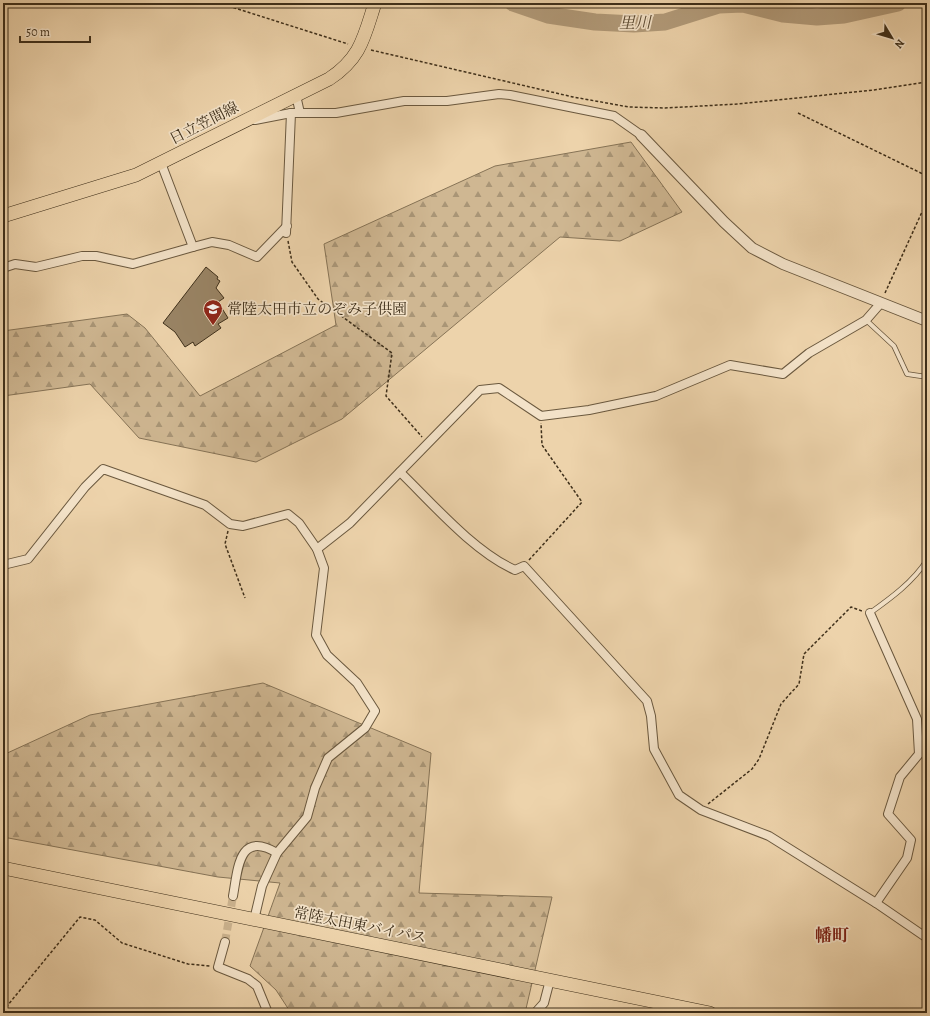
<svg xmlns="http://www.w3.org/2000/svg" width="930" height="1016" viewBox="0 0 930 1016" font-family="Alegreya,'Noto Serif JP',serif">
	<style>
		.forest { fill: url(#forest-firs); stroke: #867356 }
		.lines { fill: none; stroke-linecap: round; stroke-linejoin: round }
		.river { stroke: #b29b7a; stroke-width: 17 }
		.building { fill: #998465; stroke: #3e2f1a }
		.minor-tunnel { stroke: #cab28e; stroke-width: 8; stroke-dasharray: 8 4; stroke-linecap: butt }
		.service-casing { stroke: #6a583e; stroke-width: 5.5 }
		.minor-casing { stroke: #6a583e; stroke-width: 10 }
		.tertiary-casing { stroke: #6a583e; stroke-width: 12 }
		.primary-casing { stroke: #3e2f1a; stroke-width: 14 }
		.trunk-casing { stroke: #3e2f1a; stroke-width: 14 }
		.path { stroke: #3e2f1a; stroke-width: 1.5; stroke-dasharray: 3 2; stroke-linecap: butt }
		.service { stroke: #f3e2c8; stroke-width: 4 }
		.minor { stroke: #f3e2c8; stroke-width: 8 }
		.tertiary { stroke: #f3e2c8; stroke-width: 10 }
		.primary { stroke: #edd3ab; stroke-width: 13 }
		.trunk { stroke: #edd3ab; stroke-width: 13 }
		.labels { text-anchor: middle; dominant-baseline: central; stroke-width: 3.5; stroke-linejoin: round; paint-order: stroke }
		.street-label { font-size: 15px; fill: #3e2f1a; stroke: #f3e2c8 }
		.poi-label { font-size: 15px; fill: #3e2f1a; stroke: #f3e2c8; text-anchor: start }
		.water-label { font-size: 16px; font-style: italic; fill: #5b4a32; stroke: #f3e2c8 }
		.quarter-label { font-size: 17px; font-weight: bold; fill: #7a1f14; stroke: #f3e2c8 }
	</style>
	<defs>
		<pattern id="forest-firs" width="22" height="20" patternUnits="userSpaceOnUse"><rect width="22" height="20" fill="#cfb792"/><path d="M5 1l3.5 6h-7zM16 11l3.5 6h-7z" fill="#a99576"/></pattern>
	</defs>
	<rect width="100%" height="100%" fill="#edd3ab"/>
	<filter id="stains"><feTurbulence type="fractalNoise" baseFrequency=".005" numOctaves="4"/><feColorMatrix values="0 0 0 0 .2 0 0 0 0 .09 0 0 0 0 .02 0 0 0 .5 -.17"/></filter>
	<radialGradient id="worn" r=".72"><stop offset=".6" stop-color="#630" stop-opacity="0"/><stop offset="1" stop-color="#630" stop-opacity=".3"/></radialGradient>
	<g class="forest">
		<path d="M631,142L682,212L620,241L560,237L342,419L256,462L139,438L90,384L3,396V331L127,314L145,328L200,396L336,325L324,244L495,166Z"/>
		<path d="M263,683L431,753L419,893L552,897L525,1013H291L276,990L250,966L280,883L218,877L3,837V755L90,715Z"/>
	</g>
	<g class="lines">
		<path class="river" d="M513,3L548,15L595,22L634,24L665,22L719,5L743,4L783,14L817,17L844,15L898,3"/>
	</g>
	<path class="building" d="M206,267L218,277L217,279L220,281L216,288L224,298L218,302L228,318L218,324L221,328L195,346L193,342L185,347L175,332L163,323Z"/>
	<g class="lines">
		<path class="minor-tunnel" d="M225,942L233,896"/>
		<defs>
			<g id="service">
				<path d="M866,320L894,346L907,374L927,377"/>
				<path d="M870,613C891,598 913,582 927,560"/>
			</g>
			<g id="minor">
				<path d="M296,95L300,113"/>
				<path d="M255,120L291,113H336L404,101H447L499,94L510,95L614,116L641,135"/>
				<path d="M286,233L291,113"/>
				<path d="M193,247L212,242L229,245L257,257L287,226"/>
				<path d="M3,268L15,264L36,267L82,256H96L133,264L193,247L161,163"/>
				<path d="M400,472C433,504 473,551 515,570L524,566L647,701L651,716L654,749L679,795L701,810L769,836L876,903L927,938"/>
				<path d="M317,549L350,523L480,390L499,388L541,416L589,410L656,396L730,365L783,374L809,353L866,320L880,304"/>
				<path d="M3,565L28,559L85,487L103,469L205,505L230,524L243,526L288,514L299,523L317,549L324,568L316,635L327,655L357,683L375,711L365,728L328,758L315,788L307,817L277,853L262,886L254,920"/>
				<path d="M870,613L917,719L919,754L900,777L888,814L911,840L907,858L876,903"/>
				<path d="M233,896C238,868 239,830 277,853"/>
				<path d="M225,942L218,967L248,979L257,986L268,1013"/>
				<path d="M535,1013L544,1003L550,980"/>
			</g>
			<path id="tertiary" d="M641,135L724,222L752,248L783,264L927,321"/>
			<path id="primary" d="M3,216L136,175L329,79C361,58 364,37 375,3"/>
			<path id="trunk" d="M3,868L710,1013"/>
		</defs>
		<use href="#service" class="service-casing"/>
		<use href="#minor" class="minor-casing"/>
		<use href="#tertiary" class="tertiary-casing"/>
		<use href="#primary" class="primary-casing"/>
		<use href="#trunk" class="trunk-casing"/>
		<g class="path">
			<path d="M219,3L348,44"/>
			<path d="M371,50L573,97L629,107L665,108L738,104L874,90L927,82"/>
			<path d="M798,113L927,176"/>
			<path d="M288,241L292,262L318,299L392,353L386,396L422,437"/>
			<path d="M885,293L927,201"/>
			<path d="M228,531L225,544L245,598"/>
			<path d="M529,560L582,502L542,445L541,423"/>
			<path d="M708,804L752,769L759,759L781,704L799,684L804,654L851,607L862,611"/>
			<path d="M3,1011L80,917L95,920L122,943L188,964L210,966"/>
		</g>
		<use href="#service" class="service"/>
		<use href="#minor" class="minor"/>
		<use href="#tertiary" class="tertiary"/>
		<use href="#primary" class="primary"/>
		<use href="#trunk" class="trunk"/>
	</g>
	<defs>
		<symbol id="school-pin" viewBox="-11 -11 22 30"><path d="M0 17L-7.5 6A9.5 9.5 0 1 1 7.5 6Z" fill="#8f2418" stroke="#f3e2c8"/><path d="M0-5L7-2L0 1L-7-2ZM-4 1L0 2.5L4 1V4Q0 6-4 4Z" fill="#fff"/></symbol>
	</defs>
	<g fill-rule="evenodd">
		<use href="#school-pin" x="202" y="298" width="22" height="30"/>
	</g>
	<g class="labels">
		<g class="street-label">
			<text transform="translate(204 123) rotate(-27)">日立笠間線</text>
			<text transform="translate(360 925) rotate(11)">常陸太田東バイパス</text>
		</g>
		<g class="poi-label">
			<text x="227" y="309">常陸太田市立のぞみ子供園</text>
		</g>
		<g class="water-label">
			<text transform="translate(635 23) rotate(-1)">里川</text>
		</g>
		<g class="quarter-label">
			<text x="832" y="935">幡町</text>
		</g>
	</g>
	<rect width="930" height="1016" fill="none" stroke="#edd3ab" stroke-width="16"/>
	<rect x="4" y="4" width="922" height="1008" fill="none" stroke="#3e2f1a" stroke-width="2"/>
	<rect x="8" y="8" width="914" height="1000" fill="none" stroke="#3e2f1a"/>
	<g transform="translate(892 38) rotate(128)" stroke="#f3e2c8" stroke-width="3" paint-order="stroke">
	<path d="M0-3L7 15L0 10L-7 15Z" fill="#3e2f1a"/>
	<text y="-6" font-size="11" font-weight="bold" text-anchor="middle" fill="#3e2f1a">N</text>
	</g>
	<path d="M20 36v6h70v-6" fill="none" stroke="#3e2f1a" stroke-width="2"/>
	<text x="26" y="36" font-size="12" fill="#3e2f1a" stroke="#f3e2c8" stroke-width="3" paint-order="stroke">50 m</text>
	<rect width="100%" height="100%" filter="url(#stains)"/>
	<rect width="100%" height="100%" fill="url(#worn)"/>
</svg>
